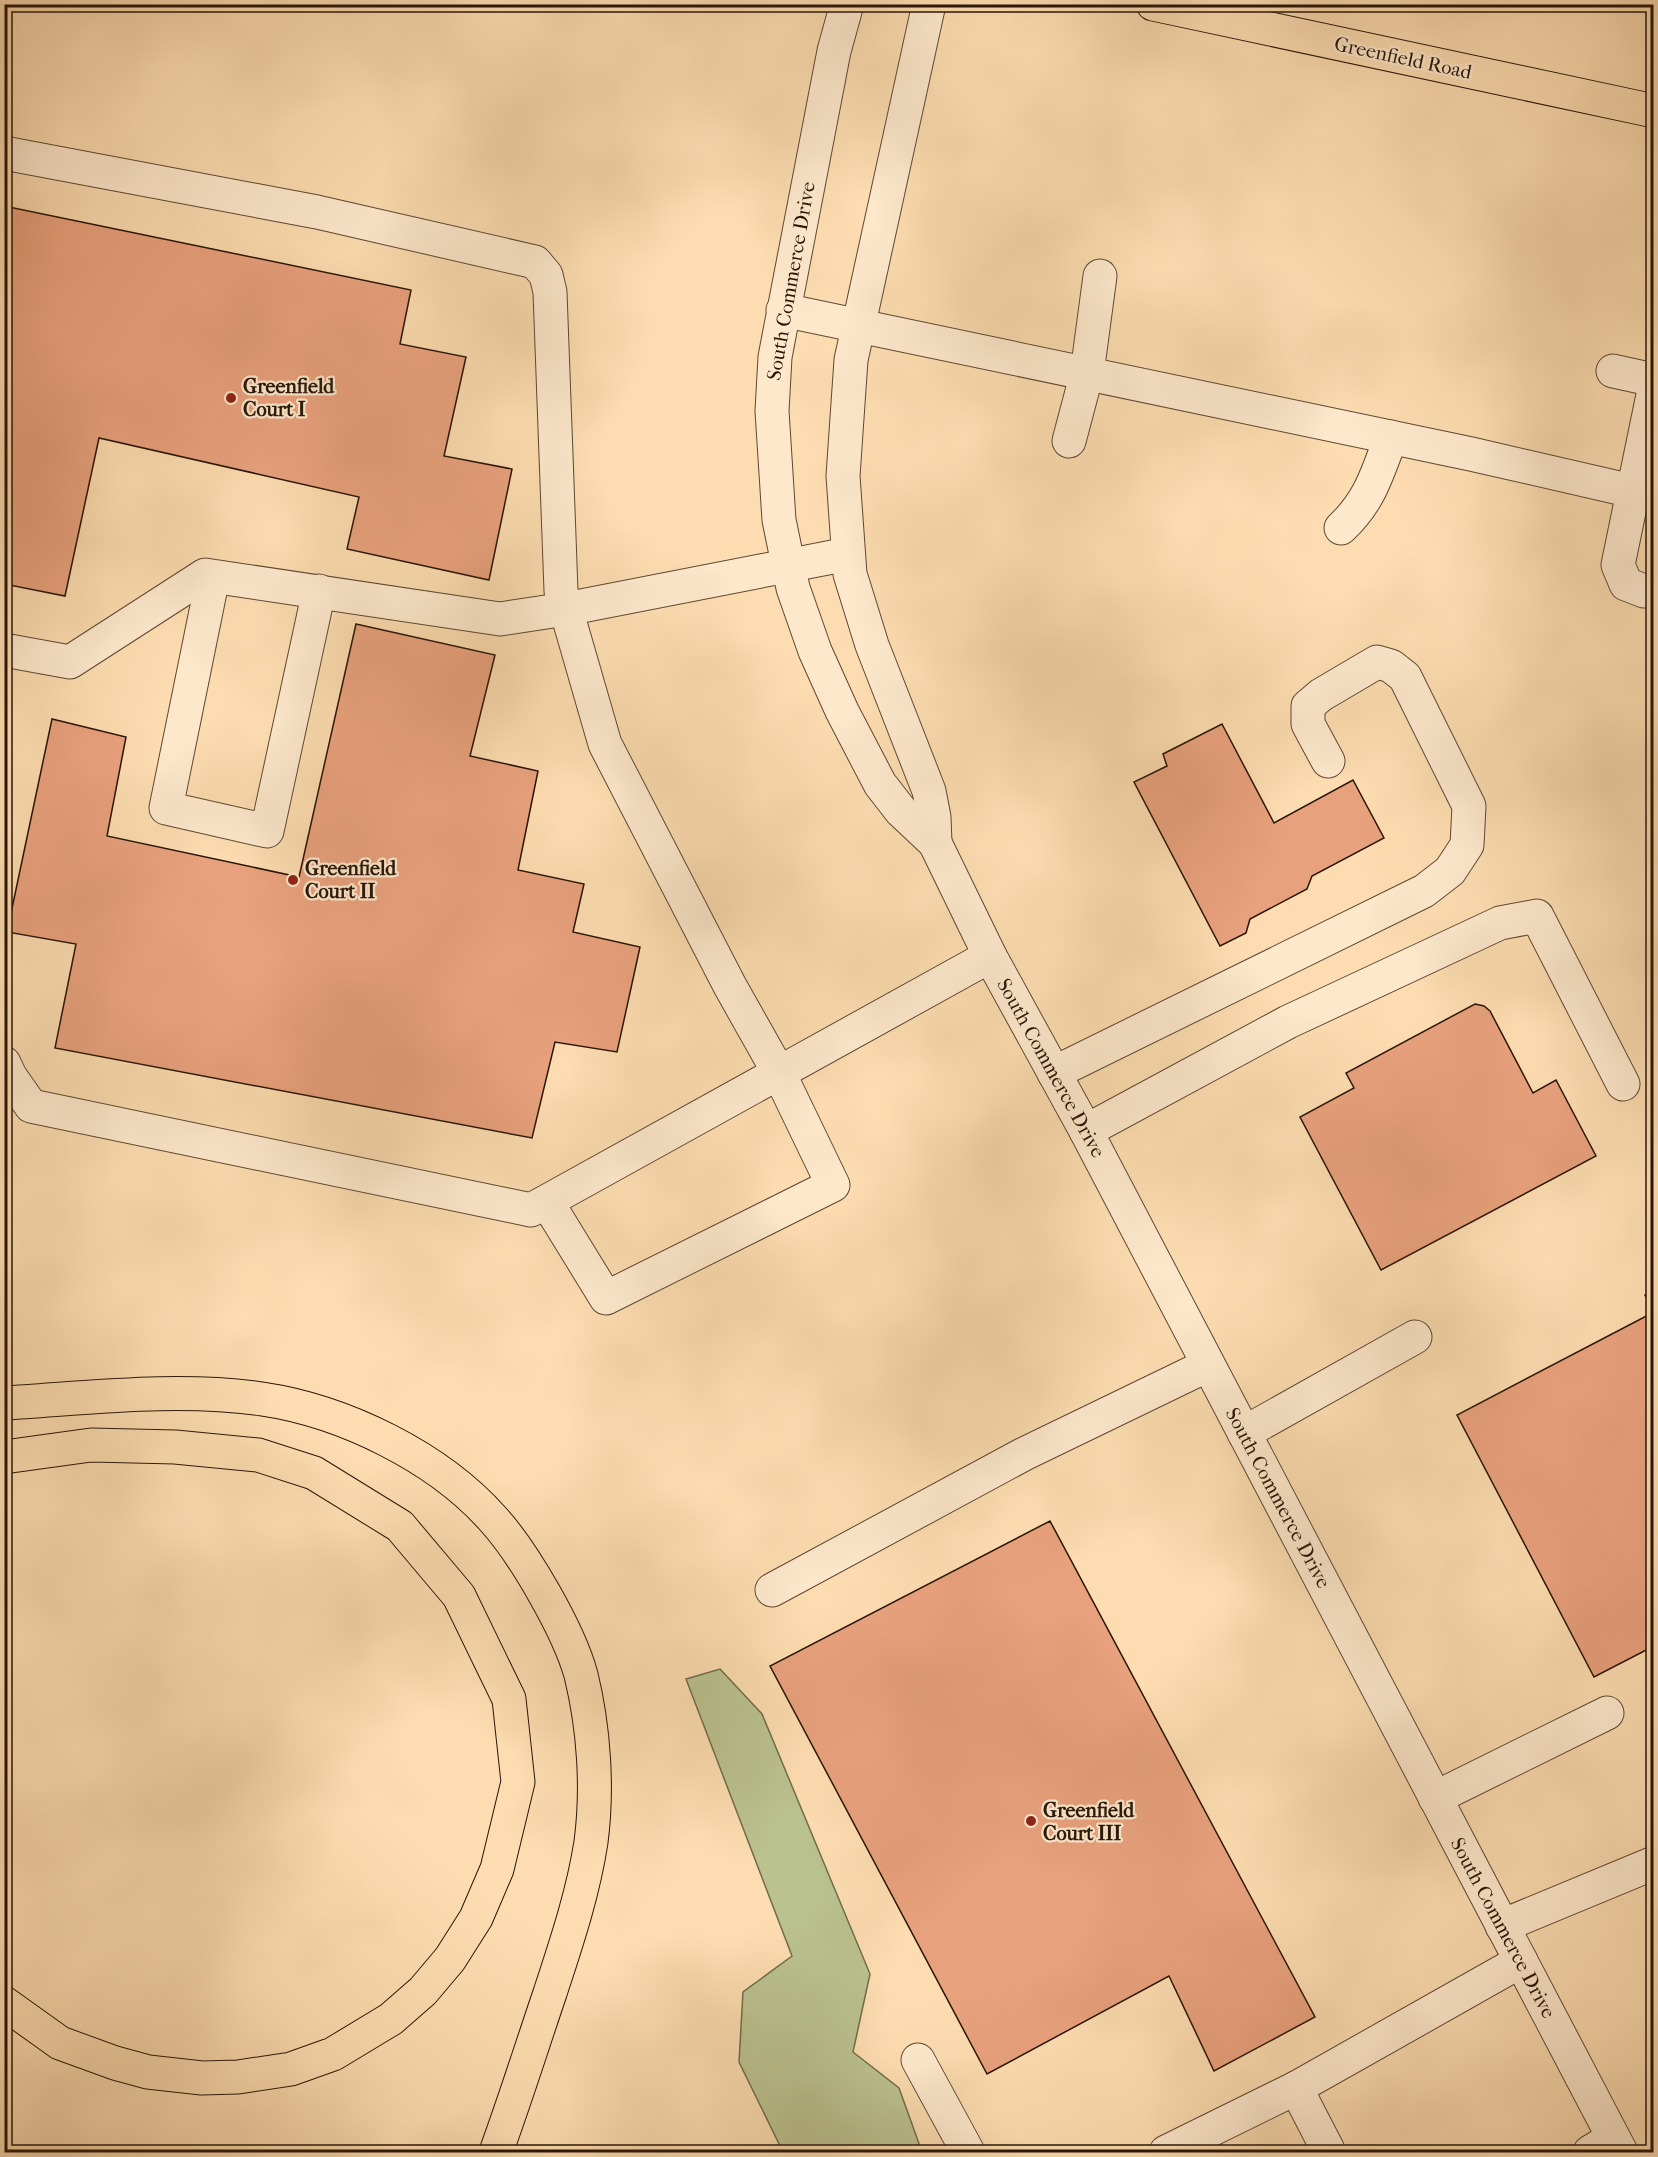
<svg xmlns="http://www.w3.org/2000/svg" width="1658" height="2157" viewBox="0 0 1658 2157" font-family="'IM FELL French Canon',serif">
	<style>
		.green { fill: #bac28f; stroke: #726c4c; stroke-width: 1.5 }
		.building { fill: #e8a17d; stroke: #291508; stroke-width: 1.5 }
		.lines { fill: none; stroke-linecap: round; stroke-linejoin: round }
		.minor-casing { stroke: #5e4732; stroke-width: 35 }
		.major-casing { stroke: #291508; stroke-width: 35 }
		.highway-casing { stroke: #291508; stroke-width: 35 }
		.minor { stroke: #fde8cc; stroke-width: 33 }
		.major { stroke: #fcdcb0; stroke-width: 33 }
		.highway { stroke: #fcdcb0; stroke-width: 33 }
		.poi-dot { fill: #8f2418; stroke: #fde8cc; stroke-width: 2 }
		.labels { text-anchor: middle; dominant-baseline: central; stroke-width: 4.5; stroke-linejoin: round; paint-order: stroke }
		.street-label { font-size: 20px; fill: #291508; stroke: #fde8cc }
		.poi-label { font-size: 20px; font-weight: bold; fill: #291508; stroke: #fde8cc; text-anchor: start }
	</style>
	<rect width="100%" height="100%" fill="#fcdcb0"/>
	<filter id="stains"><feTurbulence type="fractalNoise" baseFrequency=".00333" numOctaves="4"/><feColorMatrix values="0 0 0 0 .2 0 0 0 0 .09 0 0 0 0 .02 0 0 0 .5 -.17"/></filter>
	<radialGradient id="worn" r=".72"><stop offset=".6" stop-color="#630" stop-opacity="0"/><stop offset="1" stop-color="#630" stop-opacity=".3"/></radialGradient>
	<path class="green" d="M720,1669L762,1714L870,1974L853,2052L899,2088L922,2152H783L739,2062L743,1992L792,1956L686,1679Z"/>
	<g class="building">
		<path d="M4,206L411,290L400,344L466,357L444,456L512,469L489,580L347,549L359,497L99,438L65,596L4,584Z"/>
		<path d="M356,624L495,655L470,756L538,771L518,870L584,884L573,932L640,947L617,1052L555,1042L532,1138L55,1048L76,944L7,932L52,719L126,737L107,836L299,877Z"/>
		<path d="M1222,724L1274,823L1353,780L1384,838L1312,876L1307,889L1250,919L1246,933L1220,946L1134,782L1167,766L1163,754Z"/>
		<path d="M1475,1004L1484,1006L1490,1011L1533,1093L1556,1080L1596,1156L1381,1270L1300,1117L1354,1088L1346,1073Z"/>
		<path d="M1654,1291V1312L1645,1295Z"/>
		<path d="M1654,1312V1646L1594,1677L1457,1415Z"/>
		<path d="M1050,1521L1315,2017L1214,2071L1169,1976L987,2074L770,1666Z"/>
	</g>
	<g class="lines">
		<defs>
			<g id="minor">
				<path d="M847,4L834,51L775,357L772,411L779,520L793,588L815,651L842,711L880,784L901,811L935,843L990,956L1086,1131L1621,2152"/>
				<path d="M929,4L851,360L843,476L850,574L872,645L929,791L934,817L935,843"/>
				<path d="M4,153L317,212L535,262L546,275L550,292L561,591L566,609L848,554"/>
				<path d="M783,310L1471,454L1654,496"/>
				<path d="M1613,371L1654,380"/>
				<path d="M1069,441L1087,373L1100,276"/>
				<path d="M1341,528C1370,501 1377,474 1391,437"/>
				<path d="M213,577L166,808L267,831L319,591"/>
				<path d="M1644,591L1626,584L1618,565L1654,390"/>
				<path d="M4,650L70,662L205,575L500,619L566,609L605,744L730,986L779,1073L833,1185L606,1298L547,1202"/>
				<path d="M4,1063L10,1076L31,1106L531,1210L990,956"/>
				<path d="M1054,1073L1424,891L1450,871L1467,845L1469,806L1405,677L1391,666L1377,662L1321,695L1308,706V724L1328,761"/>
				<path d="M1086,1131L1288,1022L1500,923L1537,916L1623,1084"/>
				<path d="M1244,1433L1415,1337"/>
				<path d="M772,1590L1024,1454L1208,1365"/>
				<path d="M1435,1798L1607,1713"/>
				<path d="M1502,1926L1654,1863"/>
				<path d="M918,2060L968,2152"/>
				<path d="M1166,2152L1296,2088"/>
				<path d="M1324,2152L1328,2150L1296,2088L1521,1961"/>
				<path d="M1590,2152L1613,2138"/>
			</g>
			<path id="major" d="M1153,4L1654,111"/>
			<g id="highway">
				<path d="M4,1403C89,1398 178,1387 262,1399C344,1411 438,1457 493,1519C524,1553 569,1631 581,1675C594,1728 598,1789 591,1842C583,1894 566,1944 550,1993C532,2046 515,2100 496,2152"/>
				<path d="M4,1457L91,1445L175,1447L258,1455L314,1473L400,1526L459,1596L509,1699L518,1782L497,1869L476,1918L450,1959L423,1991L391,2019L333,2054L291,2069L238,2077L202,2078L148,2072L115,2063L60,2043L4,2003"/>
			</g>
		</defs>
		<use href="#minor" class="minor-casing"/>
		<use href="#major" class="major-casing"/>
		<use href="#highway" class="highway-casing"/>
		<use href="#minor" class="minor"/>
		<use href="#major" class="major"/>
		<use href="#highway" class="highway"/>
	</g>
	<g class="poi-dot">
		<circle cx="231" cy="398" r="6"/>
		<circle cx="293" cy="880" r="6"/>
		<circle cx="1031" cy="1821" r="6"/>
	</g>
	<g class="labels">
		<g class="street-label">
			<text transform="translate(1403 58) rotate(12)">Greenfield Road</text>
			<text transform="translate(791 281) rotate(-80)">South Commerce Drive</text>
			<text transform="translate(1051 1068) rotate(61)">South Commerce Drive</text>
			<text transform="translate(1278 1498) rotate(62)">South Commerce Drive</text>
			<text transform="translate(1503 1928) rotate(62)">South Commerce Drive</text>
		</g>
		<g class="poi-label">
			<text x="243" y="386">Greenfield<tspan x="243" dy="23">Court I</tspan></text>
			<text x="305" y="868">Greenfield<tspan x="305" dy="23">Court II</tspan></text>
			<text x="1043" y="1810">Greenfield<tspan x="1043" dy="23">Court III</tspan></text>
		</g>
	</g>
	<rect width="1658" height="2157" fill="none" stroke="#fcdcb0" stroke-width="24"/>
	<rect x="6" y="6" width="1646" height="2145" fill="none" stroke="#291508" stroke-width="3"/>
	<rect x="12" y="12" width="1634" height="2133" fill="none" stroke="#291508" stroke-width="1.5"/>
	<rect width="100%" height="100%" filter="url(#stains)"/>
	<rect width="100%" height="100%" fill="url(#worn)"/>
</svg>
